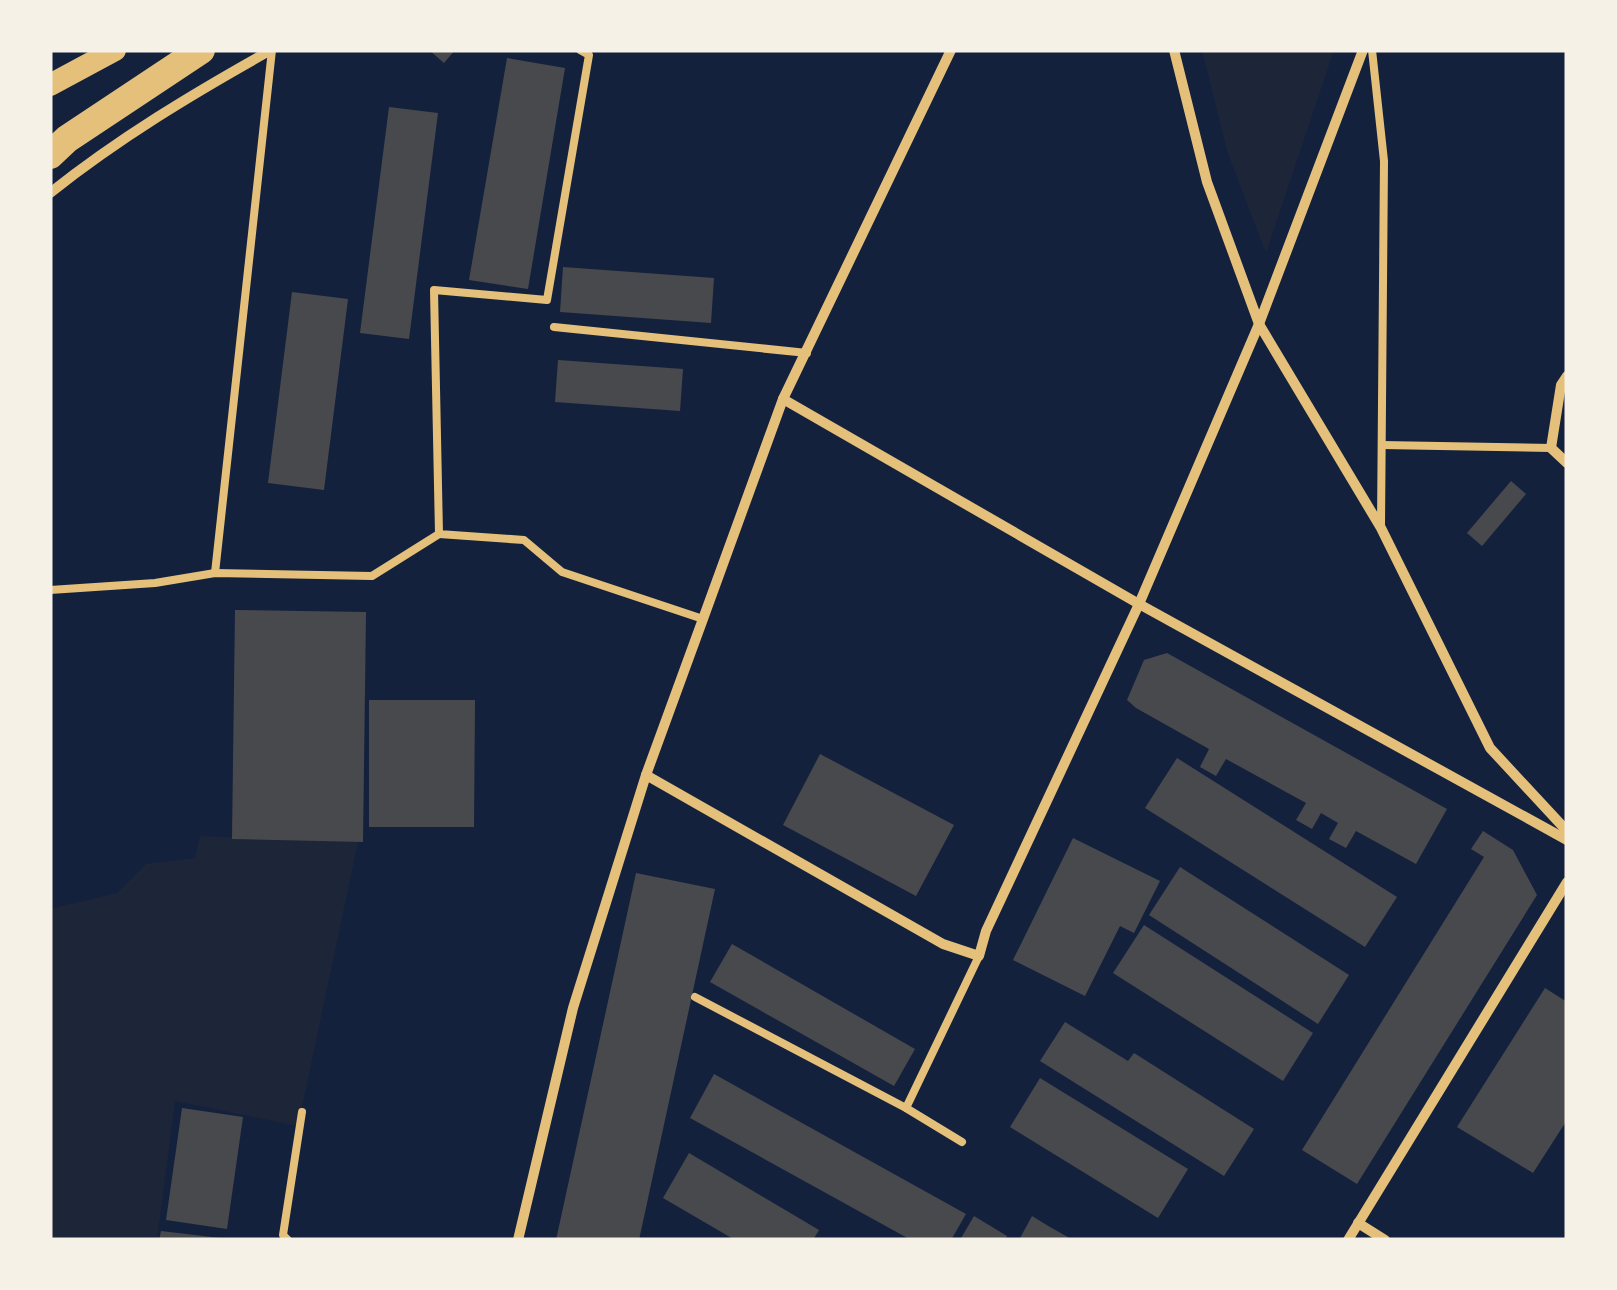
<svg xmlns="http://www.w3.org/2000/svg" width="1617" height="1290" viewBox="0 0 1617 1290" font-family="Figtree,sans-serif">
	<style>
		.green { fill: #1d2539 }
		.building { fill: #48494c }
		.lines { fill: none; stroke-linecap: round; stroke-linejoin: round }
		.service { stroke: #e5c07b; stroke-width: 8 }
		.minor { stroke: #e5c07b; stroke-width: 10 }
		.primary { stroke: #e5c07b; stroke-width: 22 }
		.motorway { stroke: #e5c07b; stroke-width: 28 }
	</style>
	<rect width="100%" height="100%" fill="#14213d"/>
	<g class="green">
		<path d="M1202,50H1334L1266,253L1227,151Z"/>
		<path d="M200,836L358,842L298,1126L175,1101L157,1240H50V909L117,893L146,864L195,858Z"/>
	</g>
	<g class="building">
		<path d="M429,50H455L444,63Z"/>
		<path d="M507,58L565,68L528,289L469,280Z"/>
		<path d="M389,107L438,113L409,339L360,333Z"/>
		<path d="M563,267L714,278L711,323L560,312Z"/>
		<path d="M292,292L348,299L324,490L268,483Z"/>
		<path d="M558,360L683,369L680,411L555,402Z"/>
		<path d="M1511,481L1526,494L1482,546L1467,533Z"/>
		<path d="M235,610L366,612L363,842L232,839Z"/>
		<path d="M1167,653L1447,809L1416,864L1356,831L1346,848L1329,839L1338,823L1321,813L1312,829L1296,820L1306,803L1226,759L1216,776L1200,767L1209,749L1136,708L1127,700L1144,660Z"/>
		<path d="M369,700H475L474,827H369Z"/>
		<path d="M820,754L954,825L916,896L783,825Z"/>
		<path d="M1177,758L1397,897L1365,947L1145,808Z"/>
		<path d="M1483,831L1513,850L1537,895L1357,1184L1302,1150L1484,857L1471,849Z"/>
		<path d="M1073,838L1160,881L1134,933L1120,926L1085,996L1013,960Z"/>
		<path d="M1180,867L1349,975L1318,1024L1149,915Z"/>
		<path d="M636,873L715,889L639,1240H556Z"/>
		<path d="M1144,925L1313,1033L1283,1081L1113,973Z"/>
		<path d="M732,944L915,1049L894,1086L710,982Z"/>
		<path d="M1545,988L1567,1002V1120L1533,1173L1457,1127Z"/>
		<path d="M1065,1022L1128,1061L1134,1053L1254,1129L1224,1176L1040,1061Z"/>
		<path d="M714,1074L966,1214L951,1240H911L690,1118Z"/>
		<path d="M1040,1078L1188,1169L1158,1218L1010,1127Z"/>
		<path d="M182,1108L243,1117L227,1229L166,1220Z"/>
		<path d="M689,1153L819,1230L813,1240H735L663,1198Z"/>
		<path d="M974,1216L1007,1236L1005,1240H960Z"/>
		<path d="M1032,1216L1050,1227L1073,1240H1019Z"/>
		<path d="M161,1231L220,1238L219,1240H159Z"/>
	</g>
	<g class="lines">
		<g class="service">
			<path d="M580,50L589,55L547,300L434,290L439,534L524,540L562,572L703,619"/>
			<path d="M1372,50L1384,161L1381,525"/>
			<path d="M554,327L807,353"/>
			<path d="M1382,445L1551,448"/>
			<path d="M215,573L272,50"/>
			<path d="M50,590L155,583L215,573L372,576L439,534"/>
			<path d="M695,997L906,1108L962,1142"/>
			<path d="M906,1108L979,956"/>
			<path d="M288,1240L283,1235L302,1112"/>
		</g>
		<g class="minor">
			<path d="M1174,50L1207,182L1259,324L1381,528L1490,748L1567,831"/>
			<path d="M50,193C119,138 194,93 271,50"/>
			<path d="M1567,376L1561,385L1551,448L1567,463"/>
			<path d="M783,399L1139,604L1567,840"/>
			<path d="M646,775L943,944L979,956L986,931L1139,604L1259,324L1363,50"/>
			<path d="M1358,1223L1385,1240"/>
			<path d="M518,1240L573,1008L646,775L703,619L783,399L951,50"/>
			<path d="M1348,1240L1567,882"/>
		</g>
		<path class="primary" d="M50,85L115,50"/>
		<path class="motorway" d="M50,155L67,139L201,50"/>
	</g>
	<rect width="1617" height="1290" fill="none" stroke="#f6f1e7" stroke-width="105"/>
</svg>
